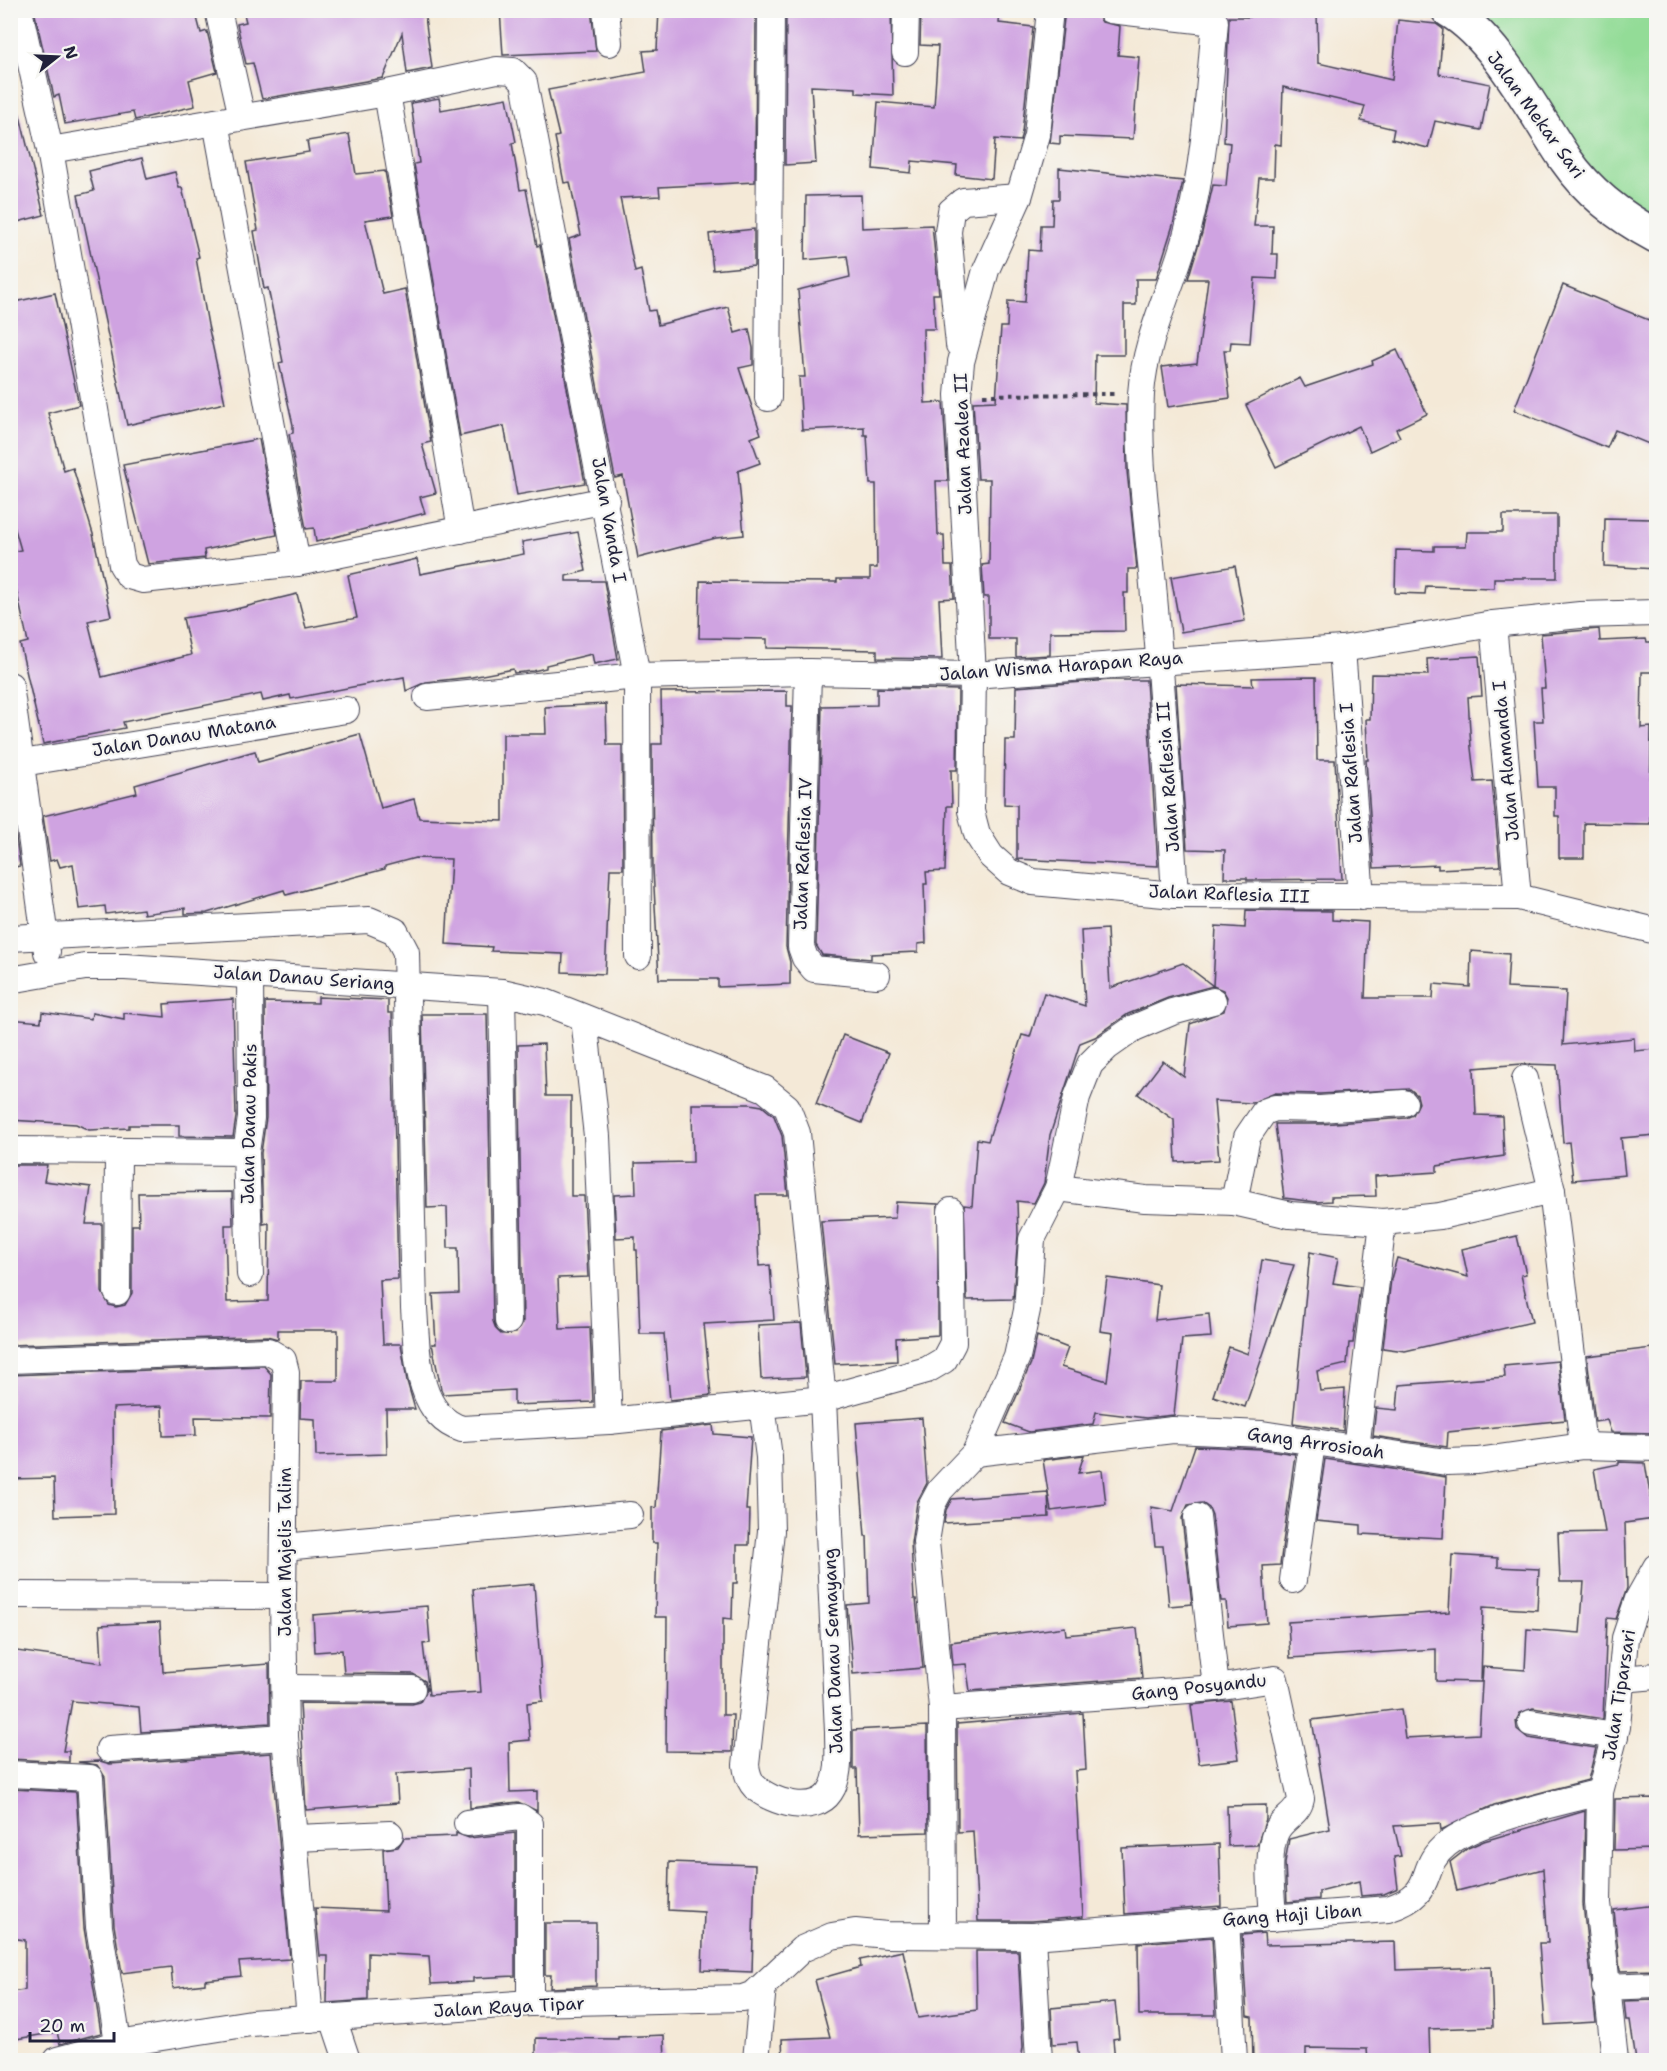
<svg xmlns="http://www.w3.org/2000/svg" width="1667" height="2071" viewBox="0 0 1667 2071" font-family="'Shantell Sans',sans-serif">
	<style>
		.green { fill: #93dc97; stroke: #5a7f69; stroke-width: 1.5 }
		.building { fill: #cfa3e1 }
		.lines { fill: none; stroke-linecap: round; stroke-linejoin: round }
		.minor-casing { stroke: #424052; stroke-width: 28 }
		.tertiary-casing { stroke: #424052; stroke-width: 36 }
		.path { stroke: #424052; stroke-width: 4; stroke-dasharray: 4.5 4.5; stroke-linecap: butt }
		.minor { stroke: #fff; stroke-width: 26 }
		.tertiary { stroke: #fff; stroke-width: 33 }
		.labels { text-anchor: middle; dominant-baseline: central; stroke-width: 4.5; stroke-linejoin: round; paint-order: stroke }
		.street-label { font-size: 18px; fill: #22223b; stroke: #f6f6f2 }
	</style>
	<rect width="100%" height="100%" fill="#f6f6f2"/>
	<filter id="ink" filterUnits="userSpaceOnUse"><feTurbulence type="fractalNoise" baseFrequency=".0167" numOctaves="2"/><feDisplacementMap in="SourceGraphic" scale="12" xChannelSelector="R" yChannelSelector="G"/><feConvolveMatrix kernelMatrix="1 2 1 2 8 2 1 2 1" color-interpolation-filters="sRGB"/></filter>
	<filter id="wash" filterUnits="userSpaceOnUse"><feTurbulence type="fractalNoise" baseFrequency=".008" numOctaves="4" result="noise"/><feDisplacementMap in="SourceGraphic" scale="24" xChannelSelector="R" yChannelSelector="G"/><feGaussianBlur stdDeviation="1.35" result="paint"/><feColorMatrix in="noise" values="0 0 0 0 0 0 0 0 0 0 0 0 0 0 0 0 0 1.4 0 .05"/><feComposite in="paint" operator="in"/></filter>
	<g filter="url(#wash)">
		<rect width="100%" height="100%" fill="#f4e9d7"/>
		<path class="green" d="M1481,11H1656V221L1593,175Z"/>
		<g id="blocks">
			<g class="building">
				<path d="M34,10H195L201,33L207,31L217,72L189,80L195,106L135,120L133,112L65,124L59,95L54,97Z"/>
				<path d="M243,10H424L432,68L407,73L402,33L383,78L262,99L253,63L246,64L237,24L246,22Z"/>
				<path d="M500,10H591L596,51L503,55Z"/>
				<path d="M659,10H756L755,182L659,187L660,196L620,198L635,272L641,270L649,311L655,310L658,325L728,307L735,333L749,329L753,348V365L739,368L761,434L751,438L760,463L738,471L744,535L716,538L638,558L623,476L615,478L569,239L581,235L570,182L564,183L555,137L559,136L548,90L646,72L643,51L657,50Z"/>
				<path d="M786,10H891L893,95L856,93V88L811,86L816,163L785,165Z"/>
				<path d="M921,10H1000L999,23L1033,27L1022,132L1020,141L995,139L992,179L956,175L957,165L912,161L911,173L873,169L878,102L934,107L938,46L920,45Z"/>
				<path d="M1065,10L1095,11L1102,22L1120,26L1118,55L1139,57L1133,139L1060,136V144L1050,143Z"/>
				<path d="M1250,10H1317L1318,63L1392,80L1398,20L1436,24L1443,29L1439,74L1490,84L1481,130L1435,121L1428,148L1392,139L1394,129L1361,121L1365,106L1283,87L1281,145L1275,144L1274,178H1259L1254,226H1273L1272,254H1278L1277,279L1255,278L1250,343L1231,342L1230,350H1224L1230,398L1168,407L1162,367L1197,363L1208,279H1188L1202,233L1213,185L1226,186L1230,143L1224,142L1229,17H1250Z"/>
				<path d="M439,98L441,110L507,98L516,142L512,143L520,190L526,189L537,246L540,245L585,483L517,495L504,426L460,436L414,164L419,163L411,103Z"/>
				<path d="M19,112L44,215L10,224V113Z"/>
				<path d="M349,134L356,174L385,171L393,216L365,220L383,294L405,289L431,442L422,444L436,493L420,497L425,513L316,542L314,528L306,529L289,434L293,433V425L279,363L283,362L268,288L264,289L254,231L258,230L246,162L309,152L307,141Z"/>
				<path d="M142,158L147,179L175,172L179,188H182L199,257L196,258L208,325L225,403L127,425L78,195L94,191L89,171Z"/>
				<path d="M1059,168L1183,181L1173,225L1156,279H1136V305H1124V355H1095L1094,403L1126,405L1127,471L1137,569H1128V593H1124L1125,631L1050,632V655L1016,657V639H989V597H984L982,565L989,564L990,479H978L973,402L996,401L1001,327H1007L1008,301L1025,302L1028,250L1040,251L1041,225H1052L1053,199H1059Z"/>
				<path d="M861,195L862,228L932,225L939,294H933L935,329H923L925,403L943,402L948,481H936L938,535H944L945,566H952L954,598L939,599L942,659L877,658V650L767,648V639L699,638L700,581L837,582V579H870V568H877L876,484H870L867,435H864V427L802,430L799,377H805L798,290L850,277L847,256L805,260L806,196Z"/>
				<path d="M754,229V266L713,270L709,234Z"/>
				<path d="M1563,285L1656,323V447L1615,430L1607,448L1514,410Z"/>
				<path d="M55,293L79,405L48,413L64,471L73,468L93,534L111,616L88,621L102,677L191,655L183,618L228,611L297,594L306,628L357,618L348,575L417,559L420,574L524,554L522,542L578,532L586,571L566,576V581H604L618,659L594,664L592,654L546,665V668L533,671L514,673L513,669L472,677L426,682L406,691L404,677L291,699L290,695L263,701L261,694L123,722L125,728L43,744L20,644L28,642L10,561V552L21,550L10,512V303Z"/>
				<path d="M1397,350L1427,414L1396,429L1400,437L1370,451L1359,426L1276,467L1246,405L1300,378L1305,387L1373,364L1372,361Z"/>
				<path d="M259,439L277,535L204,550L205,558L148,564L123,465Z"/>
				<path d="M1503,515H1557V578H1494V588L1426,586L1425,594L1395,593L1396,550L1434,551V546H1466L1467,532H1503Z"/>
				<path d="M1605,518L1652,519L1651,538H1656V569L1604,566Z"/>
				<path d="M1235,566L1245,621L1181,632L1171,577Z"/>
				<path d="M1599,629L1600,641L1646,639L1647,642H1656V672H1642L1641,728L1651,727L1650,824L1584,823V858H1559V816H1555V787H1538L1534,721H1543L1541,688H1545L1541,634Z"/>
				<path d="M1479,656L1482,696L1468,697L1471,748L1475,782L1492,781L1500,866L1438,869V865L1374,868L1366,760H1368L1366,719H1370L1371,674L1428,675L1427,659Z"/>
				<path d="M1316,677L1317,760H1335L1342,879L1247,880V878H1224L1225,850L1187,849L1176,684L1253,686L1252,678Z"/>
				<path d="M1111,680H1146L1158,866L1017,859V805L1004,804L1005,740H1015L1016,687Z"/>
				<path d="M877,688L958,690L957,770H951L952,806H947L945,871L926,872L927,884H924L926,943L918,944V952L871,954V959L822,955L816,945L822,706L877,705Z"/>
				<path d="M787,691V706H792L786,947L790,962V984L718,987V979H659L653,869L652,744H662L661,692Z"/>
				<path d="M606,704L607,745H622L623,869H610L605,974L562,972L563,954L491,951L492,947L446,944L451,859L415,858L385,866V869L286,895L284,890L207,913L185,914V908L144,914L143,909L106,914L105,906L79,909L73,864L60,867L57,859L50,861L43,816L137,793L135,785L255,751L258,762L360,734L381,808L414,799L419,818L503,821V734H546L545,707Z"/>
				<path d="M14,825L20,866L10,868V826Z"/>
				<path d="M1246,910L1332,911V920L1368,922L1365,998H1433L1434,984L1470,987L1471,951L1509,954L1507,988L1566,991L1563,1045L1634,1038L1635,1051L1656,1049V1135L1621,1138L1625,1175L1573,1180L1569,1142L1563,1143L1557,1065L1522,1064L1474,1068L1476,1115L1502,1116L1504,1156L1437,1166V1172L1375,1176L1376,1196L1331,1197V1201L1316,1202L1284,1198L1275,1124H1321L1406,1118L1413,1115L1419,1103L1417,1095L1410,1089L1320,1094L1275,1093L1252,1103L1214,1101L1219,1160L1176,1162L1174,1120L1138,1094L1163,1061L1184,1077L1190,1024L1224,1011L1227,997L1223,990L1213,986L1216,926L1245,928Z"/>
				<path d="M1107,929L1110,988L1183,963L1213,986L1168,998L1128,1014L1095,1037L1080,1043L1050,1135L1044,1183L1034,1203L1017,1201L1018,1235L1013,1299L967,1300L964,1205L972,1206L977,1139L988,1141L1022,1035L1030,1037L1044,993L1085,1006L1081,931Z"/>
				<path d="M318,997L388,1000V1013H392L398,1279L380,1280L383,1344H401L407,1381L415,1409H386L387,1454L316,1456L315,1419L300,1418L301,1381H338V1330H278V1339L267,1336L10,1345V1165H47L44,1181L91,1187L86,1224H102V1292L109,1305L116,1307L125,1305L132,1293V1225H139L138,1193L232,1192L233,1225H225L227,1302L268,1301L269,1223L263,1224L261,1153L266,1118L265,1002L318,1003Z"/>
				<path d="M233,999L236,1117L233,1137L179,1136V1125H129V1128L89,1130L76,1124L10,1120V1019L41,1022L42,1012L91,1019L92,1013L124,1019V1013L165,1017L164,1004Z"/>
				<path d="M422,1014H487L493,1321L496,1329L501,1334L516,1333L523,1321L518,1045L544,1044L546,1096H571V1196H584L588,1277L558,1278L560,1329L590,1328L593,1402L514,1405V1390L443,1394L441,1389L432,1344H436L433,1294L459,1293L458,1248H448L447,1207L427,1208Z"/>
				<path d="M843,1035L889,1053L862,1123L816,1104Z"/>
				<path d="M692,1104H750L762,1106L774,1116L782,1136L788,1195H756L759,1266L770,1265L774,1320L704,1324L711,1395L670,1400L664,1334H640L637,1250H635V1237L616,1238L614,1195L636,1194L635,1163L693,1162Z"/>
				<path d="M896,1202L938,1204V1335L896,1338L897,1361L835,1364L821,1221L895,1218Z"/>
				<path d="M1517,1236L1526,1274L1521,1275L1532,1322L1405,1351L1383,1348L1391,1279L1397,1258L1468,1277L1462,1249Z"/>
				<path d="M1310,1252L1338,1258L1333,1283L1360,1287L1353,1343H1349L1347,1364L1317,1371L1320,1391L1345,1389L1343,1431L1293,1423Z"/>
				<path d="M1262,1260L1294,1265L1245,1407L1213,1396L1229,1347L1248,1354Z"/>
				<path d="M1107,1278L1159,1285L1155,1320L1209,1314L1211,1337L1182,1339L1174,1415L1146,1418L1096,1412L1093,1424L1029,1432L1005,1423L1031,1363L1037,1336L1068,1348L1061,1367L1107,1381L1113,1333L1100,1331Z"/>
				<path d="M801,1323L806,1377L761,1379L758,1325Z"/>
				<path d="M1652,1348L1656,1384V1433L1611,1432L1607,1420L1595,1422L1587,1356Z"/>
				<path d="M1558,1361L1565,1420L1448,1432L1447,1447L1373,1436L1376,1408L1397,1410L1399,1385L1505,1377L1504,1366Z"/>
				<path d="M264,1366L271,1374L270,1418L195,1417L196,1435L163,1436L162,1406L113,1408L114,1514L55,1516L54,1478L10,1479V1375Z"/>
				<path d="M922,1418L927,1483L917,1502L911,1543L914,1599H916L923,1668L853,1674L847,1605L869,1603L867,1536H865L856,1423Z"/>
				<path d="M713,1425L714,1434L751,1437L746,1510H750L749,1545H737V1583H733L732,1619L723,1618V1715H733L732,1752L666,1751L667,1617H655L657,1543H652V1507L656,1508L661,1431Z"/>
				<path d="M1195,1446L1261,1449L1295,1454L1280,1565L1263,1566L1267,1623L1228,1626L1226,1601H1221L1212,1515L1209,1508L1202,1503L1188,1505L1182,1518L1192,1604L1169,1606L1163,1546H1155L1151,1507L1173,1511Z"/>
				<path d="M1084,1455L1078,1473L1102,1470L1106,1504L1051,1511L1043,1460Z"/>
				<path d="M1325,1459L1446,1477L1443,1538L1361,1534V1525L1316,1521Z"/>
				<path d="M1619,1462L1645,1463L1654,1519L1625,1523L1627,1588L1616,1619L1607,1618L1603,1719L1533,1708L1520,1713L1516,1721L1517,1729L1528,1738L1596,1748L1588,1780L1494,1805L1441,1830L1440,1823L1394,1826L1401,1856L1394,1857L1398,1888L1384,1894L1361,1896L1359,1881L1319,1891V1899L1287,1902L1285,1863L1289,1839L1330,1829L1312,1720L1401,1709L1405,1738L1479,1734L1483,1667L1525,1670L1527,1629L1580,1633L1584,1582H1560L1558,1533L1605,1532L1594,1469L1619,1464Z"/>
				<path d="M1048,1492L1049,1517L944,1523L946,1510L952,1499Z"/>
				<path d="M1452,1555L1498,1558V1567L1539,1569L1537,1610L1483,1607L1481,1682L1436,1681V1649L1290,1658L1288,1622L1449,1612Z"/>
				<path d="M534,1584L543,1701L527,1703L530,1740L509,1742L510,1792L537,1791V1811L518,1802L470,1808L469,1769L396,1774L398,1803L306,1810L300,1703L412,1704L420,1702L427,1690L425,1681L413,1674L344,1673L342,1650L315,1652L313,1615L427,1606L430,1643L423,1644L429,1695L481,1692L473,1589Z"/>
				<path d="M160,1622L163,1672L269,1664L270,1723L141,1732L139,1707L72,1701L63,1751H69V1762L10,1759V1650L102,1663L100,1625Z"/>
				<path d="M1065,1627L1066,1635L1137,1628L1142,1678L970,1691L966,1664L953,1665L951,1642Z"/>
				<path d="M1231,1701L1239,1759L1199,1764L1191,1705Z"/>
				<path d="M1083,1713L1086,1770L1075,1771L1083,1917L1031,1921H978L973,1831L958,1832L957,1724Z"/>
				<path d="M927,1726L928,1832L859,1834L857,1769H853V1730Z"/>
				<path d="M271,1753L290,1959L239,1962L241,1976L205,1980V1984L173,1988L171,1967L122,1973L114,1925L105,1777L97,1765L78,1762L100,1761L110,1764Z"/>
				<path d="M10,1789L76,1792L84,1928L101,2033L60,2044L57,2032L10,2040V1992L25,1990V1940L10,1938Z"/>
				<path d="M1656,1798V1849L1614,1850L1615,1799Z"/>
				<path d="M1266,1805V1819L1257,1845L1228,1846L1227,1806Z"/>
				<path d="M1585,1811L1583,1904L1596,2022L1545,2025L1539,1943H1548L1543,1869L1457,1891L1450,1862L1468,1848L1484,1841Z"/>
				<path d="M456,1833L469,1838L515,1833V1976L473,1978V1982L431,1984L429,1956L368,1953V2000L327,2003L328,1956H320L315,1908L386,1911L383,1849L398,1847L404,1838L456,1836Z"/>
				<path d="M1219,1844L1221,1906L1125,1914L1122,1848Z"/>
				<path d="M669,1862L755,1865L752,1972L702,1970L704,1912L668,1910Z"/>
				<path d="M1656,1905V1970L1620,1971L1614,1910Z"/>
				<path d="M545,1923H596V1986L550,1988L551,1975H545Z"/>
				<path d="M1264,1933L1265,1945L1395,1942L1396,1970L1491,1967L1493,2027L1429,2029L1430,2061H1368L1367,2049L1306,2048V2061H1253L1252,2017L1247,2016L1242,1935Z"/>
				<path d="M1212,1937L1216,2015H1139L1138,1943Z"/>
				<path d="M903,1951L918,2018L977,2010L976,1951H1018L1023,2047L1021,2061H783L782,2039L830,2037L815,1980L861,1967L860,1960Z"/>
				<path d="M1656,2000V2061H1636L1630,2020H1626L1624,2001Z"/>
				<path d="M1115,2002L1119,2038L1113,2039L1115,2061H1079L1077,2042L1053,2044L1051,2008Z"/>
				<path d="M664,2035L665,2061H536V2038L618,2039V2037Z"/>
			</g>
		</g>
	</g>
	<g filter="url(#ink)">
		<use href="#blocks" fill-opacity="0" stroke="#424052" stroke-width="1.5"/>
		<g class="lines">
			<defs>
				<g id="minor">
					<path d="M19,10L50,150L122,565L129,576L143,580L297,563L606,500"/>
					<path d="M218,10L242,117"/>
					<path d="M606,10L609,43"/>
					<path d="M1050,10L1037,135L1019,197L986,270L961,362L958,395L973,675L971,811L977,834L991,856L1009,872L1033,882L1175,895L1518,897L1656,931"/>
					<path d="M1110,10L1215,22C1209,91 1205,161 1188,229C1174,284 1145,336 1141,394C1137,461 1149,530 1154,597C1163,696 1169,795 1175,895"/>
					<path d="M905,52L906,10"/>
					<path d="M387,93L461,530"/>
					<path d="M216,122L297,563"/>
					<path d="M50,150L387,93L497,70L513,71L524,82L637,676L638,956"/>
					<path d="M959,345L948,232L951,211L963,201L1019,197"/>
					<path d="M768,398L771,10"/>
					<path d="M1493,624L1518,897"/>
					<path d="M1342,649L1361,897"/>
					<path d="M808,672L801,947L805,958L814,969L877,975"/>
					<path d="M10,685L47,952"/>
					<path d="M427,697L637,676L808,672L973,675L1342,649L1493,624L1580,615L1656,613"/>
					<path d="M22,763L346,710"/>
					<path d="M10,938L369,920L395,931L406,952L414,1308C417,1348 415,1415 462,1429L609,1421L823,1399L927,1370L944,1360L953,1343L951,1211"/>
					<path d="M250,974L251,1118L246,1152L250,1274"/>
					<path d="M10,980L85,967H125L502,992"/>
					<path d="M584,1018L597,1136L609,1421"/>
					<path d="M10,1150L246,1152"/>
					<path d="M1058,1188L1145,1199L1234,1202L1290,1215L1383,1222L1440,1216L1552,1191L1525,1079"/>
					<path d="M1552,1191L1583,1446"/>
					<path d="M1234,1202L1247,1137L1264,1112L1275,1108L1320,1109L1404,1103"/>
					<path d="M117,1292L118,1152"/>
					<path d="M508,1321L502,992L545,1002L765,1089L787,1107L797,1133L823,1399L838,1732C838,1750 841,1776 830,1792C815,1815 772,1803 755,1787C749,1781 747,1773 746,1765L771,1531L769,1457L762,1405"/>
					<path d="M10,1360L268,1351L283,1360L286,1372L283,1596L285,1737L310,2019"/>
					<path d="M1356,1449L1383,1222"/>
					<path d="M975,1453L1173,1430L1262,1434L1446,1462L1477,1461L1583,1446L1656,1448"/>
					<path d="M1197,1517L1216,1688"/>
					<path d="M284,1547L630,1515"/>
					<path d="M1293,1580L1312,1443"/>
					<path d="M10,1595L283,1596"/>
					<path d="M1622,1679L1656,1676"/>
					<path d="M285,1688L412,1689"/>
					<path d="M942,1708L1216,1688L1275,1679L1301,1799C1298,1815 1282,1818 1276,1832C1266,1853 1272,1895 1273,1918"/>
					<path d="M1531,1723L1615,1736"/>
					<path d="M109,1749L285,1737"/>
					<path d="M10,1774L90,1778L99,1927L121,2060"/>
					<path d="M467,1823L520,1817L530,1824V2003"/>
					<path d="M296,1838L390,1834"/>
					<path d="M1226,1920L1234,2060"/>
					<path d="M943,1935L942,1708L926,1542L932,1505L940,1490L975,1453L1017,1357L1027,1310L1032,1239L1058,1188L1077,1097L1090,1064L1107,1047L1134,1028L1172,1012L1213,1001"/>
					<path d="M1032,1936L1039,2060"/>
					<path d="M1605,1987L1656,1985"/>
					<path d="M333,2018L347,2060"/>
					<path d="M57,2060L118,2044L251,2023L530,2003L743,1998L754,1994L802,1949L832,1936L855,1932L887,1935L1032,1936L1388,1909C1440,1892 1415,1869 1447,1844C1478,1819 1560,1803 1600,1792"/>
					<path d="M756,2060L763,1986"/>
					<path d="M1615,2060L1598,1903L1600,1792L1617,1727L1625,1638L1638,1599L1656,1567"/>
				</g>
				<path id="tertiary" d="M1448,10C1497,38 1535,115 1566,160C1589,193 1622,218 1656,236"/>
			</defs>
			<use href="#minor" class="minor-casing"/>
			<use href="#tertiary" class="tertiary-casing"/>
			<path class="path" d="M983,395L1116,394"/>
			<use href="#minor" class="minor"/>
			<use href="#tertiary" class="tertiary"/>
		</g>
	</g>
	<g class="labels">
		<g class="street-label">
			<text transform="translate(1536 115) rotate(54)">Jalan Mekar Sari</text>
			<text transform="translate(963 444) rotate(-92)">Jalan Azalea II</text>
			<text transform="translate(609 520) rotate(80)">Jalan Vanda I</text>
			<text transform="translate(1061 666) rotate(-4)">Jalan Wisma Harapan Raya</text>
			<text transform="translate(184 736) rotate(-9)">Jalan Danau Matana</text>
			<text transform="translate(1506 761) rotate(-95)">Jalan Alamanda I</text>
			<text transform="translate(1351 773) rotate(-94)">Jalan Raflesia I</text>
			<text transform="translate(1168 777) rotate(-94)">Jalan Raflesia II</text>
			<text transform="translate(803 854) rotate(-88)">Jalan Raflesia IV</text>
			<text transform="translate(1229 894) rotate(2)">Jalan Raflesia III</text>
			<text transform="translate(304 978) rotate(4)">Jalan Danau Seriang</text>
			<text transform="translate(249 1124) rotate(-89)">Jalan Danau Pakis</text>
			<text transform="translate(1316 1443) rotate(8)">Gang Arrosioah</text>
			<text transform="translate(285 1552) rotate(-90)">Jalan Majelis Talim</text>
			<text transform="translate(833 1651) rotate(-92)">Jalan Danau Semayang</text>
			<text transform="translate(1199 1687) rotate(-6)">Gang Posyandu</text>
			<text transform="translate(1619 1695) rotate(-81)">Jalan Tiparsari</text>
			<text transform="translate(1292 1915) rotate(-4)">Gang Haji Liban</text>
			<text transform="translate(509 2007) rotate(-3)">Jalan Raya Tipar</text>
		</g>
	</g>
	<rect width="1667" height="2071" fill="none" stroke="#f6f6f2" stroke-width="36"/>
	<g transform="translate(57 57) rotate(72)" stroke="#f6f6f2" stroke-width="4.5" paint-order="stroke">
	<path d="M0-4.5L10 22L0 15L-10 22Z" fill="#22223b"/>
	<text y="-9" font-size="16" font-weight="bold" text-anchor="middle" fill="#22223b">N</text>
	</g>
	<path d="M30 2032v9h84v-9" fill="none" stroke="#22223b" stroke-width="3"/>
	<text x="39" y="2032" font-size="18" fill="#22223b" stroke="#f6f6f2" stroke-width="4.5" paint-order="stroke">20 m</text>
</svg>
